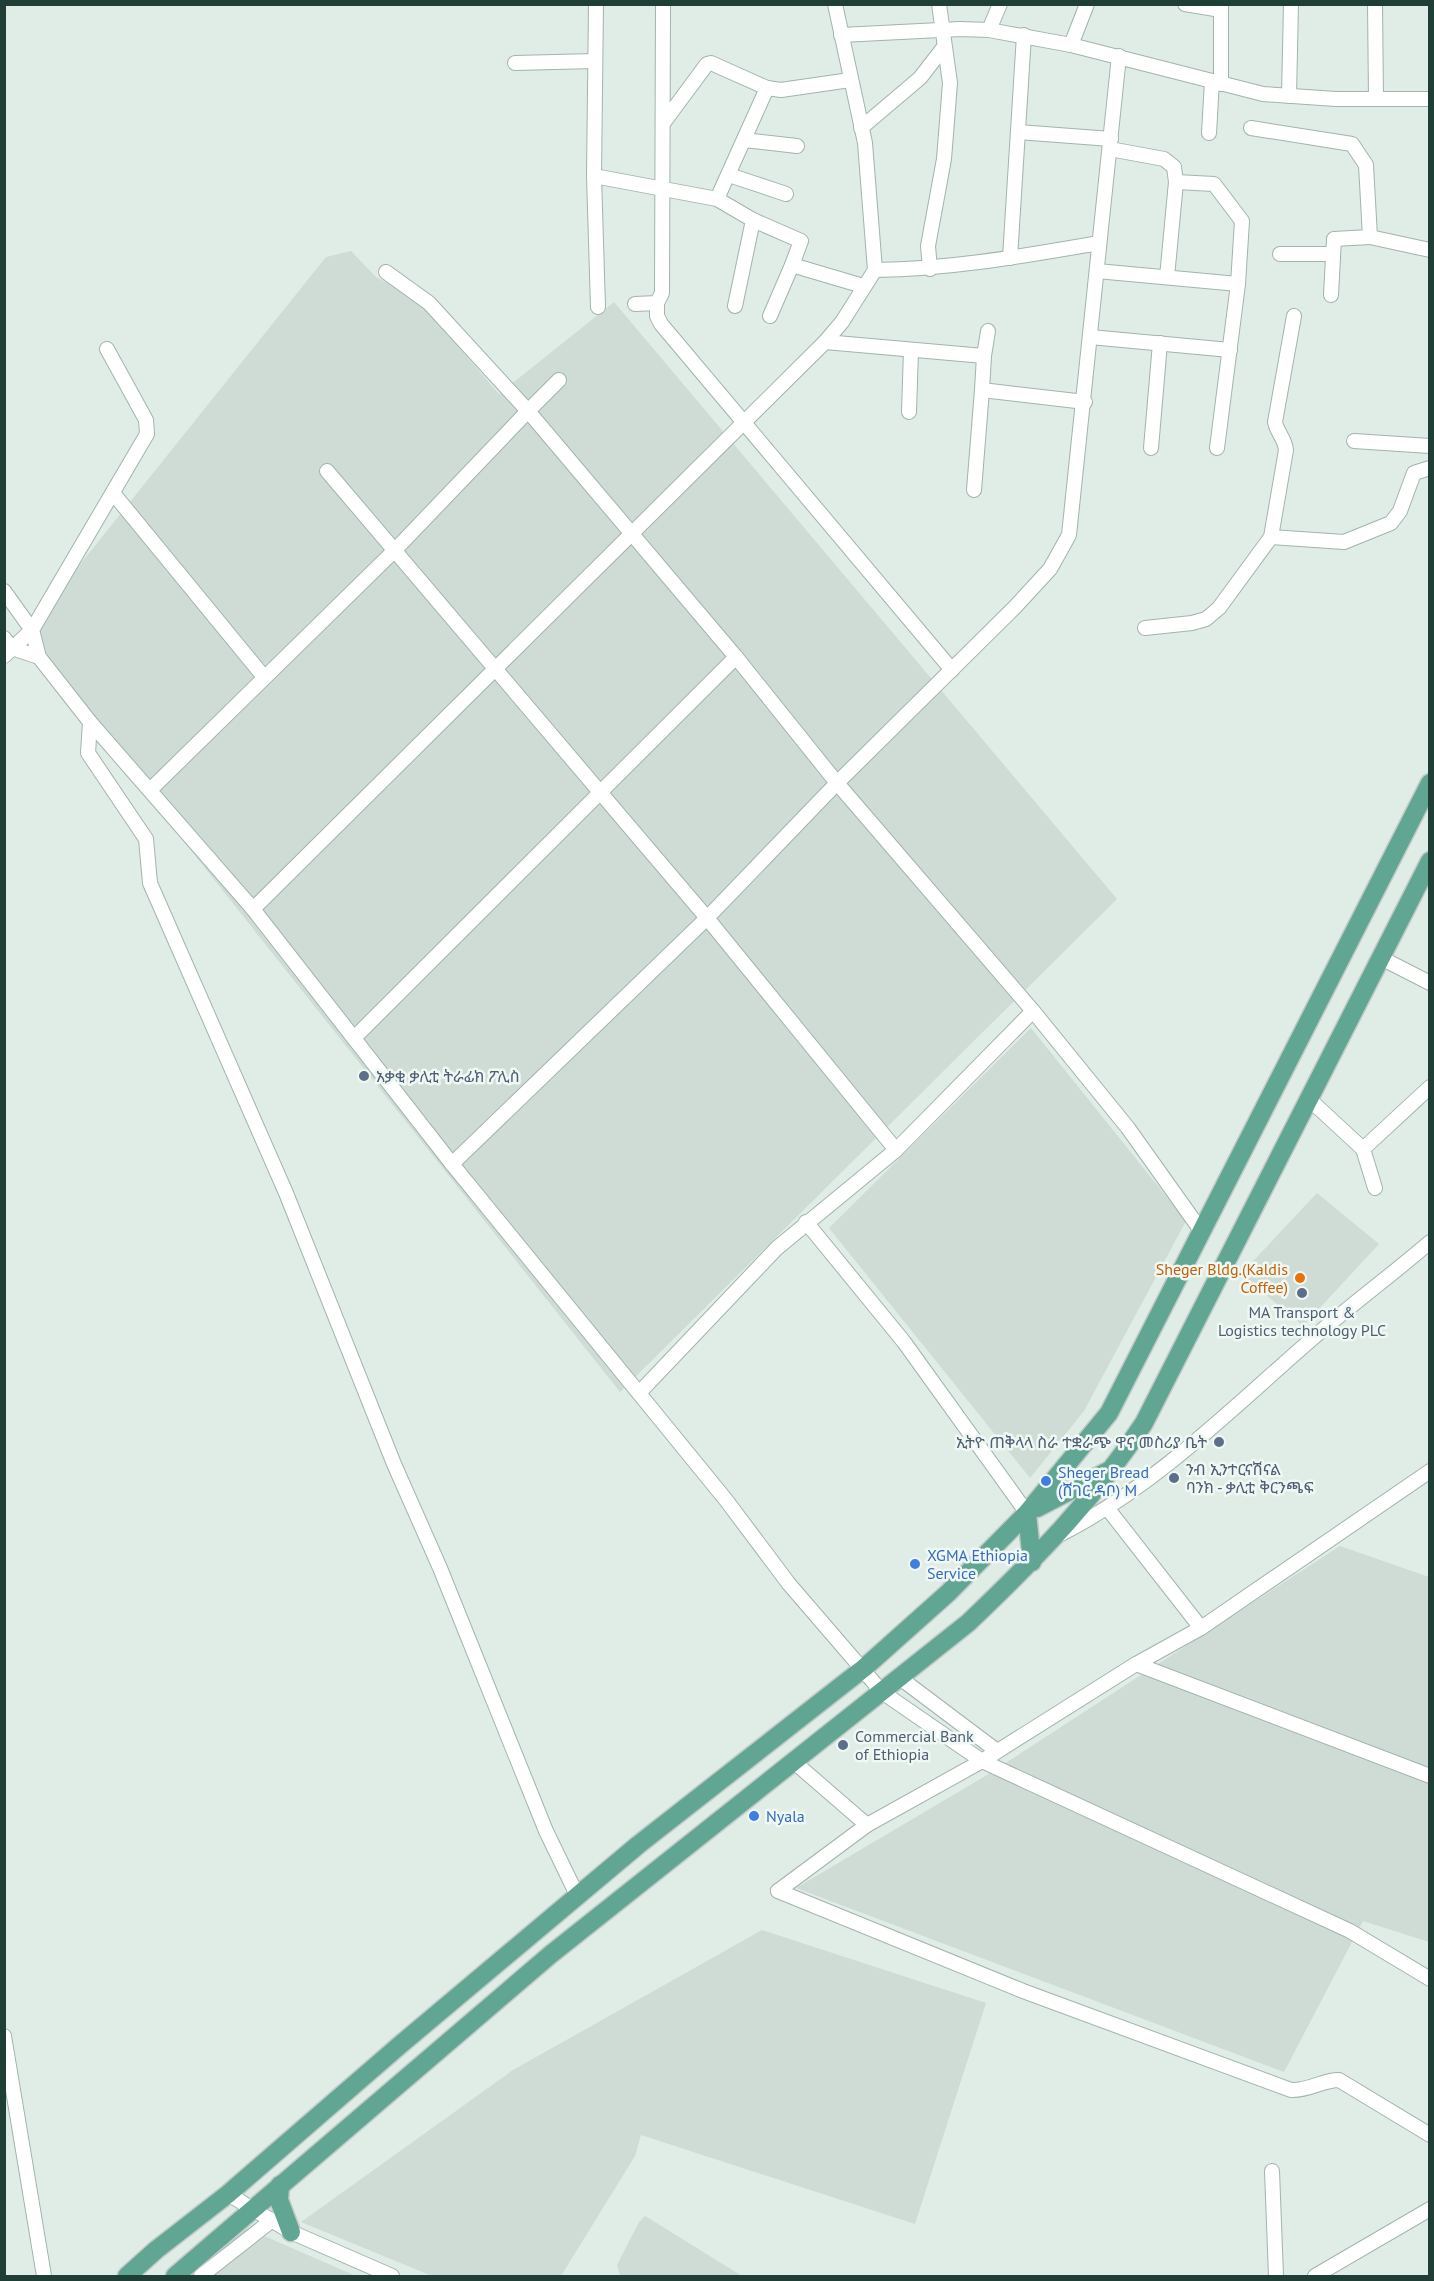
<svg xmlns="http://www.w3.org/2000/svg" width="1434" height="2281" viewBox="0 0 1434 2281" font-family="'PT Sans','Noto Sans Ethiopic',sans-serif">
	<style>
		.built { fill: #cedcd5 }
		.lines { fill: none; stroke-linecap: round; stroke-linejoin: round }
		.minor-casing { stroke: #a2b4ad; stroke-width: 16 }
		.major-casing { stroke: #c0c9c6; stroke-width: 21 }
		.minor { stroke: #fff; stroke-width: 14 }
		.major { stroke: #61a593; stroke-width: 18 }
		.service-dot { fill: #5c6f8a; stroke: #f0f8f4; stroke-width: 2 }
		.food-dot { fill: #e8710a; stroke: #f0f8f4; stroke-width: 2 }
		.shop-dot { fill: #3f7fe0; stroke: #f0f8f4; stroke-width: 2 }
		.labels { text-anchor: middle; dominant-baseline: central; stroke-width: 5; stroke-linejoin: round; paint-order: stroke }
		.service-label { font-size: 16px; fill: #4e5e75; stroke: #f0f8f4; text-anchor: start }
		.food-label { font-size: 16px; fill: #c56008; stroke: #f0f8f4; text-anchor: end }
		.shop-label { font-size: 16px; fill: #366cbe; stroke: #f0f8f4; text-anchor: start }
	</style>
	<rect width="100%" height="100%" fill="#e0ece6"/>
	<g class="built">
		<path d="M351,251L376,277L416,298L499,394L614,302L1117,899L620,1392L22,637L326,257Z"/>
		<path d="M1031,1028L1186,1221L1084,1411L1030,1478L829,1228Z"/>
		<path d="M1317,1193L1379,1244L1303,1326L1241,1274Z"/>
		<path d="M1340,1546L1429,1577V1942L1363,1921L1284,2072L796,1888L987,1775Z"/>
		<path d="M762,1930L986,2003L915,2224L641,2135L635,2156L561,2276H432L301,2222L513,2070Z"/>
		<path d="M645,2216L650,2219L742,2276H620L617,2265L639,2222Z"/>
		<path d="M246,2228L356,2276H189Z"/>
	</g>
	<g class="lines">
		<defs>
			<g id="minor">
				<path d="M596,4L594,176L598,307"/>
				<path d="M1185,4L1221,10"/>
				<path d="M1221,4V84"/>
				<path d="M1375,4L1376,98"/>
				<path d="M989,30L1000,4"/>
				<path d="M841,35L960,29L989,30L1071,45L1263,94L1336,99H1430"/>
				<path d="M1071,45L1087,4"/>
				<path d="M515,63L595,61"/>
				<path d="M1289,96L1291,4"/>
				<path d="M664,122L707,64L711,63L767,88L781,90L850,80"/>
				<path d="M861,128L920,78L944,47"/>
				<path d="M1251,128L1352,144L1366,165L1370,237L1430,250"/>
				<path d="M1018,132L1111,139"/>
				<path d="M1209,133L1212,81"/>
				<path d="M744,140L797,146"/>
				<path d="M1110,149L1164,159L1174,167L1176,182L1167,277"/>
				<path d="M729,175L786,194"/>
				<path d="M594,176L717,199L767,88"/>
				<path d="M1176,182L1214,184L1242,221L1238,284L1217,448"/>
				<path d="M717,199L753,220L801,241L792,265L863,286"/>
				<path d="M1280,254H1332"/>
				<path d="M1010,258L1024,35"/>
				<path d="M930,269L928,246L944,159L950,83L939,4"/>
				<path d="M875,270C952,269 1023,256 1099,243"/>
				<path d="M1097,271L1238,284"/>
				<path d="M386,272L429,303L528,411L559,380"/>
				<path d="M1331,295L1334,239L1370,237"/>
				<path d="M657,303V316L661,324L952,670"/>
				<path d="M635,304L657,303L662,293L663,4"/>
				<path d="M735,306L753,220"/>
				<path d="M770,316L792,265"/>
				<path d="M1090,337L1230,350"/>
				<path d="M825,342L984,356L982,390L1085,402"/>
				<path d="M984,356L988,331"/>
				<path d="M909,412L911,350"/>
				<path d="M1354,441L1430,446"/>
				<path d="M1151,448L1160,343"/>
				<path d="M327,471L707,918L896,1150"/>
				<path d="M974,490L982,390"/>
				<path d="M113,493L264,677"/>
				<path d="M1271,537L1344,542L1391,523L1400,511L1414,473L1430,468"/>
				<path d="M4,591L32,630L39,657L90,722L253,909L452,1164L726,1500L789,1584L882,1692L982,1761L1350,1931L1430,1979"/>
				<path d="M1145,628L1192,623L1206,619L1219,608L1271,537L1286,450C1285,438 1277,433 1275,422L1294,316"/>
				<path d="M4,638L12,648L39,657"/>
				<path d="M4,656L32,630L147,434L146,420L107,349"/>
				<path d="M90,722L88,753L146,839L150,883L286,1193L394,1464L440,1568L546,1831L577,1895"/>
				<path d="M150,790L395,550L528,411L736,657L837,783L1033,1011L1128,1128L1202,1232"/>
				<path d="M253,909L825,342L842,322L875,270L865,143L835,4"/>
				<path d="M1381,958L1430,983"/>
				<path d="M354,1038L736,657"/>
				<path d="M1309,1099L1363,1149L1430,1087"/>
				<path d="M1363,1149L1375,1188"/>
				<path d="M452,1164L707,918L837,783L1015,607L1050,569L1069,535L1119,56"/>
				<path d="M806,1222L904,1342L1027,1513"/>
				<path d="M639,1393L777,1248L896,1150L1033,1011"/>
				<path d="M1108,1509L1201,1628"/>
				<path d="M1061,1534C1159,1484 1237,1403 1320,1332C1356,1301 1394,1273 1430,1242"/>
				<path d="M1136,1664L1430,1776"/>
				<path d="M900,1678L997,1751"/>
				<path d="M793,1761L867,1825"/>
				<path d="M778,1891L867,1825L982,1761L1136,1664L1201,1628L1430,1471"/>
				<path d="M778,1891L1023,1991L1291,2090C1309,2091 1322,2080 1339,2080L1430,2135"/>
				<path d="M4,2036L44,2276"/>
				<path d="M1272,2171L1276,2276"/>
				<path d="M228,2194L291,2232L392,2276"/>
				<path d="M201,2276L271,2221"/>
				<path d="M1315,2276L1430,2209"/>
			</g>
			<g id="major">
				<path d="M1037,1508L1108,1471"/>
				<path d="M1027,1513L1032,1562"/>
				<path d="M280,2185L279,2200L291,2232"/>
				<path d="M127,2276L156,2250L228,2194L400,2045L638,1845L864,1668L948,1593L1027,1513L1109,1413L1430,783"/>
				<path d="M175,2276L550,1955L968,1623C1035,1559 1093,1501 1144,1423L1430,861"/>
			</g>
		</defs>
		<use href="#minor" class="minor-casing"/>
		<use href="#major" class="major-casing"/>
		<use href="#minor" class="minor"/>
		<use href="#major" class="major"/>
	</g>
	<g class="service-dot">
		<circle cx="364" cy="1076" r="6"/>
		<circle cx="1302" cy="1293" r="6"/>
		<circle cx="1219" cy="1442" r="6"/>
		<circle cx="1174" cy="1478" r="6"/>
		<circle cx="843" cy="1745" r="6"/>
	</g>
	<circle class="food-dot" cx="1300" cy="1278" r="6"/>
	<g class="shop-dot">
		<circle cx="1046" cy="1481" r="6"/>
		<circle cx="915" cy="1564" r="6"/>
		<circle cx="754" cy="1816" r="6"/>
	</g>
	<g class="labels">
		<g class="service-label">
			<text x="376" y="1076">አቃቂ ቃሊቲ ትራፊክ ፖሊስ</text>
			<text x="1302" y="1312" text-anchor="middle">MA Transport &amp;<tspan x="1302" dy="18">Logistics technology PLC</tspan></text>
			<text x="1207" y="1442" text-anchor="end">ኢትዮ ጠቅላላ ስራ ተቋራጭ ዋና መስሪያ ቤት</text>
			<text x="1186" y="1469">ንብ ኢንተርናሽናል<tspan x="1186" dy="18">ባንክ - ቃሊቲ ቅርንጫፍ</tspan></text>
			<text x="855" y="1736">Commercial Bank<tspan x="855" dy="18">of Ethiopia</tspan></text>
		</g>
		<g class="food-label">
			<text x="1288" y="1269">Sheger Bldg.(Kaldis<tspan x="1288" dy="18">Coffee)</tspan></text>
		</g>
		<g class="shop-label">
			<text x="1058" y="1472">Sheger Bread<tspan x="1058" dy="18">(ሸገር ዳቦ) M</tspan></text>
			<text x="927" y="1555">XGMA Ethiopia<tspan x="927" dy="18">Service</tspan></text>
			<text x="766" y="1816">Nyala</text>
		</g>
	</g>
	<rect width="1434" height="2281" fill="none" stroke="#1f3e35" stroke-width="12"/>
</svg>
